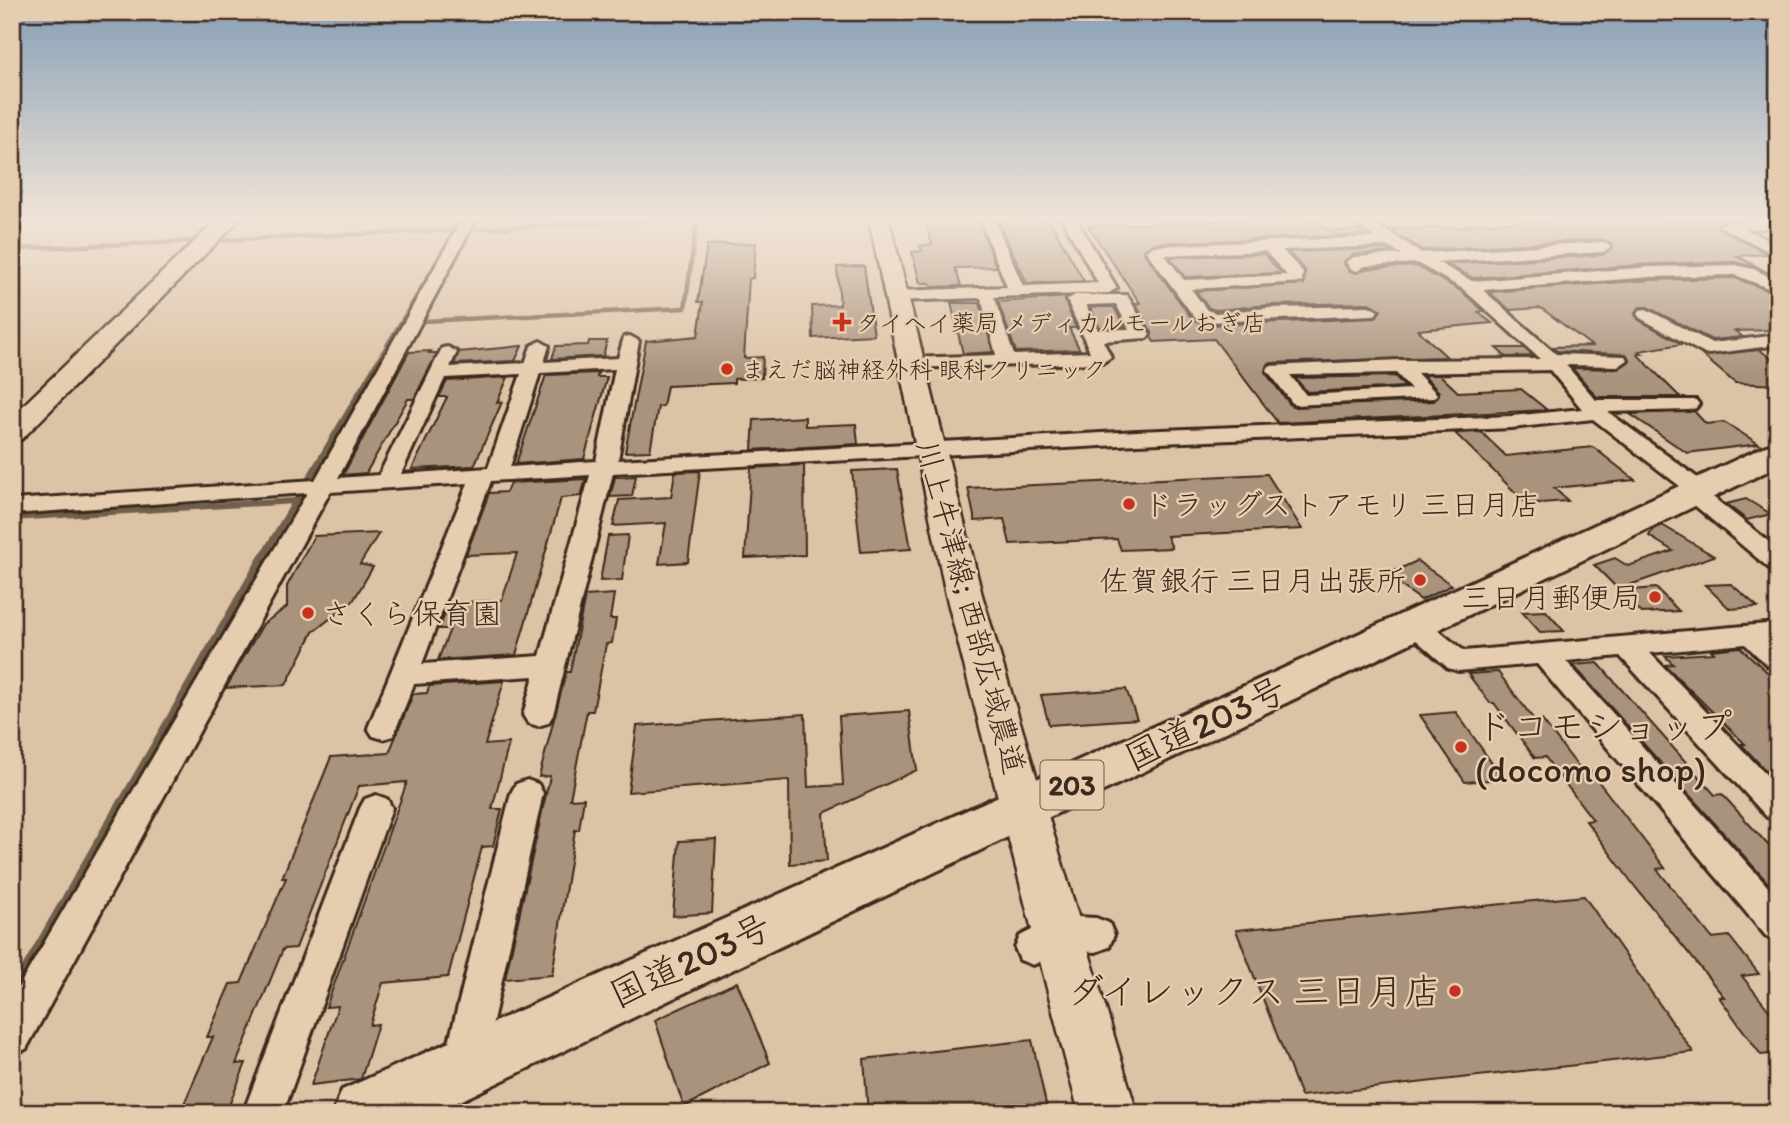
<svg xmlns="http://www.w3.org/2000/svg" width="1790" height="1125" viewBox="0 0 1790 1125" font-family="Itim,'Klee One',sans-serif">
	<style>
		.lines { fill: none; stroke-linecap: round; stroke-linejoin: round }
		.stream-far3 { stroke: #725e4c; stroke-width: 4.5 }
		.stream-far2 { stroke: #725e4c; stroke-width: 6 }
		.stream-far1 { stroke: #725e4c; stroke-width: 8 }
		.stream { stroke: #725e4c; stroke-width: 10 }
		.building { fill: #aa937c; stroke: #3b2a1e; stroke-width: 2 }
		.street-casing { stroke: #3b2a1e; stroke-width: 6 }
		.secondary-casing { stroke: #3b2a1e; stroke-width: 5 }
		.highway-casing { stroke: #3b2a1e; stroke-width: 6 }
		.street { fill: #e7cdaf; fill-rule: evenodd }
		.secondary { fill: #e7cdaf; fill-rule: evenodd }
		.highway { fill: #e7cdaf; fill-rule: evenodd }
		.poi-dot { fill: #c8321e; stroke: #e7cdaf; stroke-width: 2.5 }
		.labels { text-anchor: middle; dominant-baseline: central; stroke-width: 5; stroke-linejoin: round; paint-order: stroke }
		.far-poi-label { font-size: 24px; fill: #3b2a1e; stroke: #e7cdaf; text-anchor: start }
		.shield { fill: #e7cdaf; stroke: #6f5b4a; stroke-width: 2 }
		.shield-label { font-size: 28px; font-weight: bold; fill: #3b2a1e }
		.poi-label { font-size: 30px; fill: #3b2a1e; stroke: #e7cdaf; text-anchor: start }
		.street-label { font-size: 30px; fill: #3b2a1e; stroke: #e7cdaf }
		.near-street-label { font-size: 37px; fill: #3b2a1e; stroke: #e7cdaf }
		.near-poi-label { font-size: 37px; fill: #3b2a1e; stroke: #e7cdaf; text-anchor: start }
	</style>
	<rect width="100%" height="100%" fill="#ddc3a6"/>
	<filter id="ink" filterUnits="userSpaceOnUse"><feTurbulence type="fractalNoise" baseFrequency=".0143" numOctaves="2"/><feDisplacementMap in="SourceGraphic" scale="14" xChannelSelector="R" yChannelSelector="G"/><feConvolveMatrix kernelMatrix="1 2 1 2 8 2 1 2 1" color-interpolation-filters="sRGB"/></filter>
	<g filter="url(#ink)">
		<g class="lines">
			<g class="stream-far3">
				<path d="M476,229L674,219"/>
				<path d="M223,240L457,230"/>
				<path d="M12,249L195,241"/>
				<path d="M423,321L685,308L697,219"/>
				<path d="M375,366L446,247"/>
			</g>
			<g class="stream-far2">
				<path d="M12,518L295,501"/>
				<path d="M263,556L376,365"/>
			</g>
			<path class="stream-far1" d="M121,804L264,555"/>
			<path class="stream" d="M12,994L122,802"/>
		</g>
		<g class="building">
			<path d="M924,219H978L996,267L955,268L961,286L931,287L930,283H920L912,252L922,251L920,246L932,244Z"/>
			<path d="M997,219H1049L1084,281L1027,283Z"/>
			<path d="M1266,219H1315L1329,231L1360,230L1367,235L1154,243L1145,249L1144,253L1193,320L1208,325L1375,318L1381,310L1369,303L1268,305L1216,310L1209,308L1196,291L1304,284L1305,270L1288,252L1385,249L1392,252L1354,254L1345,260L1344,264L1349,271L1356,273L1366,269L1416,266L1461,291L1484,311L1478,312L1492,323L1418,330L1447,357L1269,363L1265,372L1292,407L1434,401L1439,392L1423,375H1440L1458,392L1521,389L1547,410L1278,423L1214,339L1154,342L1151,337L1152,333L1135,303H1140L1088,226Z"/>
			<path d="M1571,219H1726L1718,224V228L1768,254L1737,256L1778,278L1755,267L1735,262L1651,264L1473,278L1446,264L1603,255L1613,246L1603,239L1423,250L1388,229L1471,227L1467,224Z"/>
			<path d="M756,243L753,278L749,279L744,358L763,357L762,378L734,379V383L667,386L663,406L658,407L650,451L625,452L646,341L698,336L703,302H698L707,245Z"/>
			<path d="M1264,254L1281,273L1185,277L1170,257Z"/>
			<path d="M864,266L874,335L813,338L812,306L840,305L837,267Z"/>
			<path d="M1735,278L1778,294V330L1735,331L1743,337L1712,340L1647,307H1640L1635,312L1639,320L1682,344L1639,351L1643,354H1637L1680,397H1597L1572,368L1618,369L1630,361L1627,355L1557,351L1552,347L1592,346L1541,308L1510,310L1489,292L1651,280Z"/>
			<path d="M1067,297L1065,301L1076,328H1069L1080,350L1016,352L998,302Z"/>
			<path d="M951,303H980L993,352L963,354Z"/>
			<path d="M1090,307H1114L1124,326L1099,327Z"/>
			<path d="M589,341H607L603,356L552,359L556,346L588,345Z"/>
			<path d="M522,346L515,361L454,364L459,352Z"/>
			<path d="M1496,348H1524L1533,356L1506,357Z"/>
			<path d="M1760,350L1778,364V385L1735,383L1702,355Z"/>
			<path d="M431,351L429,353H437L414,399H408L366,473L343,475L409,352Z"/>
			<path d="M598,373L597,377H607L584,459L516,464L546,375Z"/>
			<path d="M1395,376L1405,387L1307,392L1295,378Z"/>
			<path d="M508,377L497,403L502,402L474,466L412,469L447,397H439L447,381Z"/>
			<path d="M1694,411L1706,424L1724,422L1759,444L1687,453L1630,414Z"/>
			<path d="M805,417V426L856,424L858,444L752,450L754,420Z"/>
			<path d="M1481,432L1506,456L1593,447L1635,480L1554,488L1568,501L1527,504L1455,433Z"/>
			<path d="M804,465L805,555L745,558L751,468Z"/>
			<path d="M897,469L911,549L861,552L852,471Z"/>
			<path d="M700,471L688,562L659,564L666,523L613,526L619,500L671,497L675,472Z"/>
			<path d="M1267,474L1302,529L1167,536L1172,548L1121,550L1117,539L1010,544L1004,519L975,521L968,488Z"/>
			<path d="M636,476L632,496L610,497L615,477Z"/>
			<path d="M586,479L581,496L561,498L516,655L438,660L450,629H439L449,603L502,600L517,553L466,555L489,493L506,492L510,483Z"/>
			<path d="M1746,499L1771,514L1747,520L1726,504Z"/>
			<path d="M1662,525L1714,556L1618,589L1594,565L1615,558L1628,566L1673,551L1649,536L1653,529Z"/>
			<path d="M379,533L360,564L373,567L353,601L313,632L286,685L226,688L263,624L287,607V586L314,536Z"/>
			<path d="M628,535L622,580L600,581L608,536Z"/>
			<path d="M1417,561L1452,585L1421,600L1386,575Z"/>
			<path d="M1731,584L1758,607L1730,609L1705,585Z"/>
			<path d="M1656,588L1679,611L1642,613L1619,591Z"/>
			<path d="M614,594L610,619H616L612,643L606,644L593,711H587L570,799L584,798L579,830H575L552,975L505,979L550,776L539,777L566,672H570L585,596Z"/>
			<path d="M1546,611L1564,631L1540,632L1522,612Z"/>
			<path d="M1740,647L1778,682V773L1769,774L1741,744H1745L1665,665L1673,664L1665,656L1714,653L1711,650Z"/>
			<path d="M1598,663L1715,795L1722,794L1778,856V894L1573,665Z"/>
			<path d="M1498,672L1535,721L1542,720L1580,769L1588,768L1665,868L1657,869L1712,938L1729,936L1759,974L1742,976L1778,1022V1053L1761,1055L1719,997H1724L1636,888L1586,821L1593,820L1545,757L1535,758L1494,703H1490L1468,674Z"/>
			<path d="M504,681L485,745L509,743L492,809H502L493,846L482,847L448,977L383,983L370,1025L378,1024L361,1079L311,1085L338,1006L326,1007L407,782L359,786L296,948L283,949L236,1064L246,1063L226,1113H180L213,1037H207L230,984L241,983L286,878H282L331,757L389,753L413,694L427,693L429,686Z"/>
			<path d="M1126,689L1137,719L1049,725L1041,695Z"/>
			<path d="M909,711L917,770L824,813L827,861L790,864L789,780L628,792L637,726L805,714L808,787L843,785L839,716Z"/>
			<path d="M1456,712L1503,779L1465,782L1420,715Z"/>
			<path d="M716,839L712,913L673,916L679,841Z"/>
			<path d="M1584,896L1693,1052L1301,1096L1236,930Z"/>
			<path d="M737,982L770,1063L684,1107L655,1020Z"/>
			<path d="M1032,1040L1048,1113H868L864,1059Z"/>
		</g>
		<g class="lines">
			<defs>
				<g id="street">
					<path d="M462,219H476L338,478L379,475L442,348L448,347L457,352L450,367L525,363L531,346L540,341L549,346L544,362L618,358L624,337L630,336L639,341L618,460L1137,431L1512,416L1582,409L1550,370L1417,373L1437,394L1434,398L1294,405L1267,370L1269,366L1400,360L1540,359L1463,289L1417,263L1365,266L1357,271L1351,269L1346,262L1354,257L1402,254L1386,246L1282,250L1303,272L1302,282L1191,289L1207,310L1216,313L1268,308L1369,306L1378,311L1375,315L1209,322L1195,318L1146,251L1154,246L1374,237L1350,219H1367L1422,253L1603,242L1611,247L1603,252L1437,262L1472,281L1651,267L1735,265L1754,269L1778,281V292L1735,275L1651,277L1483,290L1556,354L1625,356L1627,360L1618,366L1566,365L1596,400H1696L1699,404L1696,408L1689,410L1608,412L1699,479L1704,490L1778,549V570L1769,568L1686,498L1681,487L1593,419L1512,428L1137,444L613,473L553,715L548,723L538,726L528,723L523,715L534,676L414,684L393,736L383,739L373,736L368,728L468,483L330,492L26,1049L12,1054V998L307,493L12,514V500L315,480ZM1265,251L1287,275L1184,280L1165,255ZM615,369L596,461L510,467L540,373ZM1396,373L1411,389L1306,395L1290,375ZM521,374L488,468L401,474L445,378ZM590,475L540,656L422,664L491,481Z"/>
					<path d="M980,219H994L1023,286L1098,283L1062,219H1076L1117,288L1109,293L994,297L1014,355L1090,352L1067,300L1075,295H1127L1150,334L1147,338L1103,341L1111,357L1102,363L903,368L901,364L903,360L910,358L996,355L981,298L896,301L888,296L896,291L1007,287ZM1116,304L1129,329L1098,330L1086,305Z"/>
					<path d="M1778,219V227L1745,229L1778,245V256L1719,226L1726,222Z"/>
					<path d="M1646,309L1712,343L1778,335V345L1709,354L1703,353L1640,318L1637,314L1640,310Z"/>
					<path d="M1415,616L1424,619L1464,651L1778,623V669L1768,666L1745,644L1650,653L1778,787V821L1767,817L1620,656L1566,661L1778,898V940L1766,936L1537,664L1458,671L1448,668L1406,631L1402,625L1406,619Z"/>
					<path d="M527,780L538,784L543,793L484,1062L478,1076L464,1082L450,1076L444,1062L511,793L516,784Z"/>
					<path d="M376,795L387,799L392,808L283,1113H243L360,808L365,799Z"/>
					<path d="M1059,916L1096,918L1109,923L1114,935L1109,947L1096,952L1063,950L1033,965L1020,960L1015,948L1020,936Z"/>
				</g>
				<g id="secondary">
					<path d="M218,219H240L22,439L12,442V416Z"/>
					<path d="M869,219H889L982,595L1137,1113H1079L946,595Z"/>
				</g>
				<path id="highway" d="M1778,443V466L435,1113H333L342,1090L1282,669L1766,446Z"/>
			</defs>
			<use href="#street" class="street-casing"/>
			<use href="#secondary" class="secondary-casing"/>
			<use href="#highway" class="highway-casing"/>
			<use href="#street" class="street"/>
			<use href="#secondary" class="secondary"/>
			<use href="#highway" class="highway"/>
		</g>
	</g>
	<linearGradient id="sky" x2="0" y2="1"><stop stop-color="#879fb6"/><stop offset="0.58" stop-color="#f0e4d7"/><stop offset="1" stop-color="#f0e4d7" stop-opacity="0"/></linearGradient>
	<rect width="1790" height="377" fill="url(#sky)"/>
	<g class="poi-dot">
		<path d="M838.5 311.5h7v7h7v7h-7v7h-7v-7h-7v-7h7z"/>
		<circle cx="727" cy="369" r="7"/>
		<circle cx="1129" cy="504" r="7"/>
		<circle cx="1420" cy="580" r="7"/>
		<circle cx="1655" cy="597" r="7"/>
		<circle cx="308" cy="613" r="7"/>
		<circle cx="1461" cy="747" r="7"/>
		<circle cx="1455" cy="991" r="7"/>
	</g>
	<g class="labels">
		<g class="far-poi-label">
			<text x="856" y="322">タイヘイ薬局 メディカルモールおぎ店</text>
			<text x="741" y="369">まえだ脳神経外科 眼科クリニック</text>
		</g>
		<rect class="shield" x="1040.5" y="760.5" width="63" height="49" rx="5"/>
		<g class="shield-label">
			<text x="1072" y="785">203</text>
		</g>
		<g class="poi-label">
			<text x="1143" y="504">ドラッグストアモリ 三日月店</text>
			<text x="1406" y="580" text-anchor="end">佐賀銀行 三日月出張所</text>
			<text x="1641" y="597" text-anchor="end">三日月郵便局</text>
			<text x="322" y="613">さくら保育園</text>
		</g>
		<g class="street-label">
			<text transform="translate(971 607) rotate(75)">川上牛津線; 西部広域農道</text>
		</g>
		<g class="near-street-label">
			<text transform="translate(1205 723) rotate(-25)">国道203号</text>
			<text transform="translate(690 960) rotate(-25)">国道203号</text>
		</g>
		<g class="near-poi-label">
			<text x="1475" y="726">ドコモショップ<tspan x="1475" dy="43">(docomo shop)</tspan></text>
			<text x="1441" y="991" text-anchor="end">ダイレックス 三日月店</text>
		</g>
	</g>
	<rect width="1790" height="1125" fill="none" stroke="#e7cdaf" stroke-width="42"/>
	<rect x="21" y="21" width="1748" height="1083" fill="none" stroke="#3b2a1e" stroke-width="2.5" filter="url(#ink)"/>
</svg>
